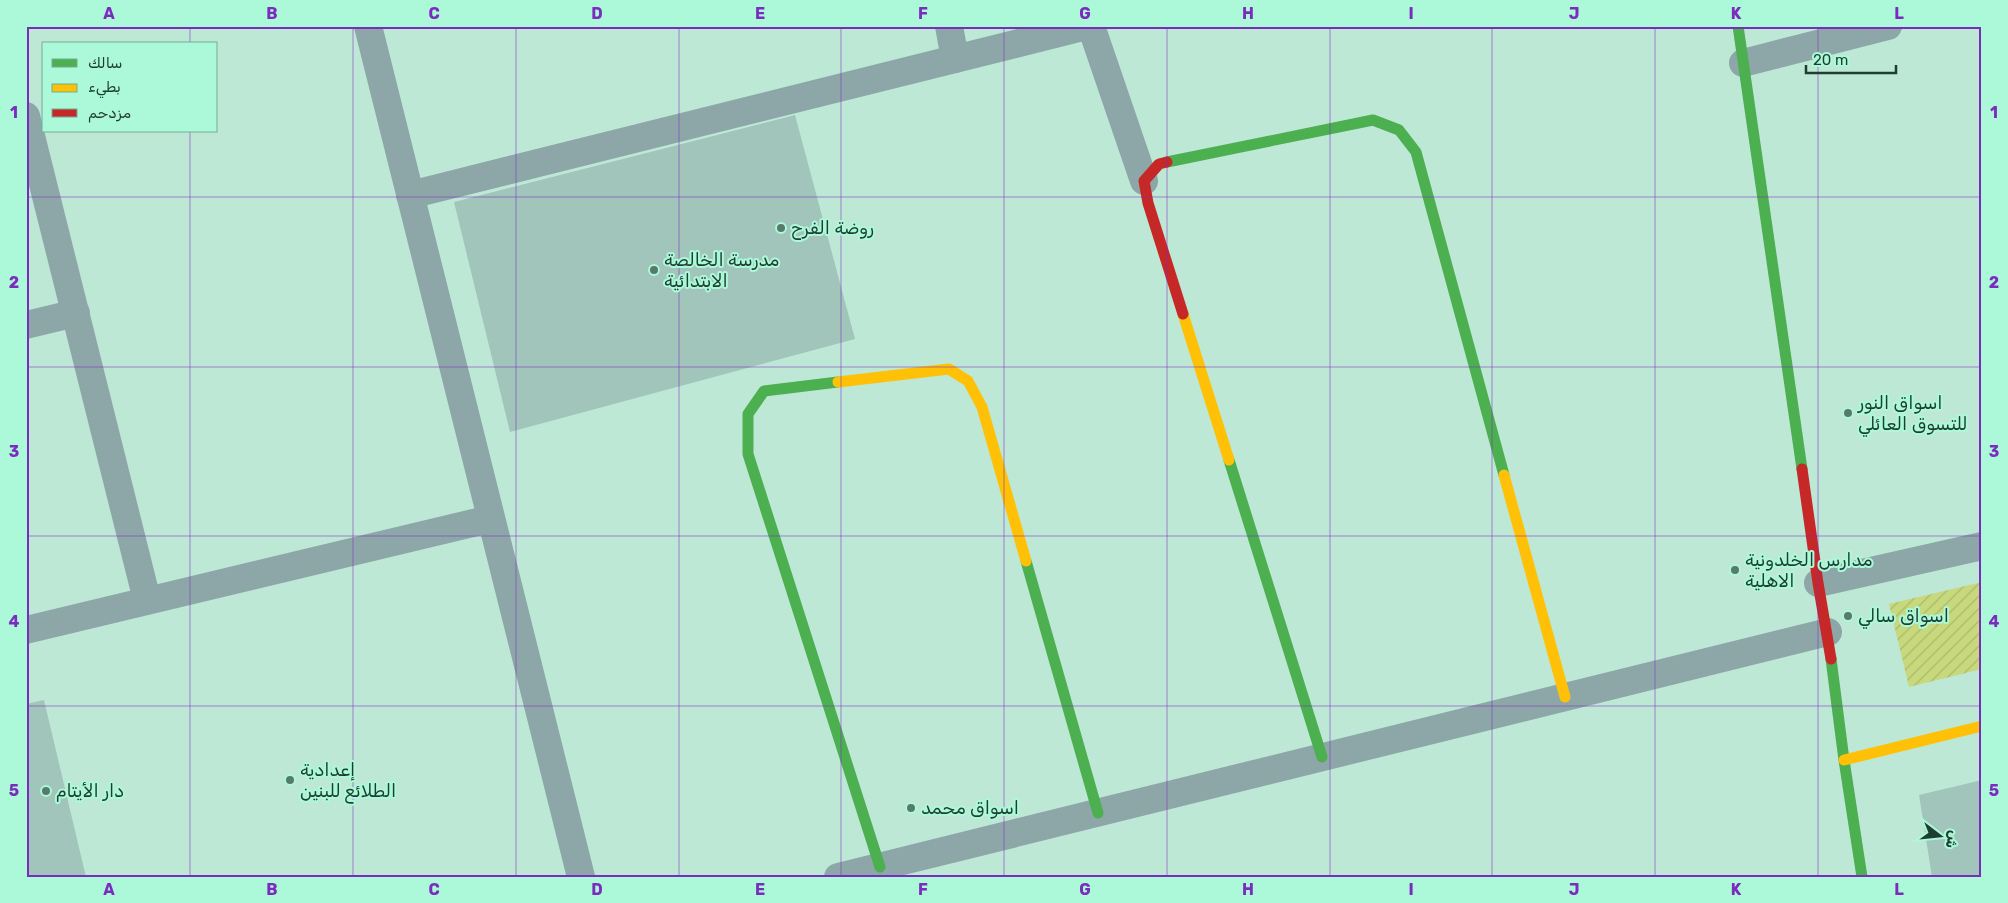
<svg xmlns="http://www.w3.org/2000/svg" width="2008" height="903" viewBox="0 0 2008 903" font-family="Rubik,Cairo,sans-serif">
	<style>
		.garden { fill: url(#garden-furrows) }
		.building { fill: #a1c5bb }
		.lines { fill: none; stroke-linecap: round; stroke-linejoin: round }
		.street { stroke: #8da7a9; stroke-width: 28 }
		.fast { stroke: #4caf50; stroke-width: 11 }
		.slow { stroke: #ffc107; stroke-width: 11 }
		.jam { stroke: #c62828; stroke-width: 11 }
		.grid { fill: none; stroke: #7b2cbf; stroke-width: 1; stroke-opacity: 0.55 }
		.poi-dot { fill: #567a6b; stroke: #acf9d9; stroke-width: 2 }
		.labels { text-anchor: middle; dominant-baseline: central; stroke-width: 4; stroke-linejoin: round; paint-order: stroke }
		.poi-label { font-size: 18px; fill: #1e3e32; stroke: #acf9d9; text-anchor: start }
		.neatline { fill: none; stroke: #7b2cbf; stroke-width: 2 }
		.grid-label { font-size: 16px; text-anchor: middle; font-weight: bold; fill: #7b2cbf }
	</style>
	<defs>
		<pattern id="garden-furrows" width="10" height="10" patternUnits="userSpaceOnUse" patternTransform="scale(1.25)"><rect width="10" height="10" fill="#c8d87c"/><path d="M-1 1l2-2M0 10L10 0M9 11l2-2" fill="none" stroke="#abba6c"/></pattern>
	</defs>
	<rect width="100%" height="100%" fill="#bee8d6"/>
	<path class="garden" d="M1982,582V669L1909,687L1889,604Z"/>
	<g class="building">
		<path d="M795,115L855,339L510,432L454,202Z"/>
		<path d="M44,700L86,877H26V704Z"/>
		<path d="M1982,780V877H1932L1919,795Z"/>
	</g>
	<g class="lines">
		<g class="street">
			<path d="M368,26L581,877"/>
			<path d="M949,26L955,59"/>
			<path d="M1091,26L1144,181"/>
			<path d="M1743,63L1888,26"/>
			<path d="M26,116L147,600"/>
			<path d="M410,195L1087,26"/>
			<path d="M26,325L76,313"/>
			<path d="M1818,583L1982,546"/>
			<path d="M26,630L490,519"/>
			<path d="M838,877L1828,632"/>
		</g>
		<g class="fast">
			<path d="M1738,26L1802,469"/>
			<path d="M1167,162L1373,120L1399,130L1416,152L1504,475"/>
			<path d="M838,382L764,391L748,414V454L880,867"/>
			<path d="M1229,460L1322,757"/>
			<path d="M1026,561L1098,813"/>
			<path d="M1831,659L1844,760L1862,877"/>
		</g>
		<g class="slow">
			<path d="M1183,314L1229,460"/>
			<path d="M838,382L949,369L968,381L982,407L1026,561"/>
			<path d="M1504,475L1565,697"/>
			<path d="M1844,760L1982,726"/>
		</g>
		<g class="jam">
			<path d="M1167,162L1159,164L1144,181L1148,203L1183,314"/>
			<path d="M1802,469L1818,583L1831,659"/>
		</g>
	</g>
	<path class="grid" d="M190,26V44M353,26V877M516,26V877M679,26V877M841,26V877M1004,26V877M1167,26V877M1330,26V877M1492,26V877M1655,26V877M1818,26V877M190,131V877M26,197H1982M26,367H1982M26,536H1982M26,706H1982"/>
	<g class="poi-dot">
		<circle cx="781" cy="228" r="5"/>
		<circle cx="654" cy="270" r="5"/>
		<circle cx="1848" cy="413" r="5"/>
		<circle cx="1735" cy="570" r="5"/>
		<circle cx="1848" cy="616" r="5"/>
		<circle cx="290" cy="780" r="5"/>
		<circle cx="46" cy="791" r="5"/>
		<circle cx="911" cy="808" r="5"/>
	</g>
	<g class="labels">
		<g class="poi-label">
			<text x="791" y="228">روضة الفرح</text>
			<text x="664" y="260">مدرسة الخالصة<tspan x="664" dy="21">الابتدائية</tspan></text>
			<text x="1858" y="403">اسواق النور<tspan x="1858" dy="21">للتسوق العائلي</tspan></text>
			<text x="1745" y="560">مدارس الخلدونية<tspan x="1745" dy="21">الاهلية</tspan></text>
			<text x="1858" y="616">اسواق سالي</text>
			<text x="300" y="770">إعدادية<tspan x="300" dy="21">الطلائع للبنين</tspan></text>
			<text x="56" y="791">دار الأيتام</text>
			<text x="921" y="808">اسواق محمد</text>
		</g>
	</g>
	<rect width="2008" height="903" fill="none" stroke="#acf9d9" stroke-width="55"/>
	<rect x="42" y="42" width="175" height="90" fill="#acf9d9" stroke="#73ae96"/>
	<rect x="52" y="59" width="25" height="8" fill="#4caf50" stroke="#73ae96"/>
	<text x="88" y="68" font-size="15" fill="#1e3e32">سالك</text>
	<rect x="52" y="84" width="25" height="8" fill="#ffc107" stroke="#73ae96"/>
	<text x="88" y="92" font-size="15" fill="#1e3e32">بطيء</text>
	<rect x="52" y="109" width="25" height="8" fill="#c62828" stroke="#73ae96"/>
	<text x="88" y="118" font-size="15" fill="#1e3e32">مزدحم</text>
	<g transform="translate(1940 836) rotate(106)" stroke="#acf9d9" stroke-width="4" paint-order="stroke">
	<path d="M0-4L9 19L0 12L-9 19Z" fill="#1e3e32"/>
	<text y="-8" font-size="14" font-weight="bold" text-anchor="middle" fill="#1e3e32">ش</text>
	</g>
	<path d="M1806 65v8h90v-8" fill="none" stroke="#1e3e32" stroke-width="2.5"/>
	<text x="1813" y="65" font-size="15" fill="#1e3e32" stroke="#acf9d9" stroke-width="4" paint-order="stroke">20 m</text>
	<rect x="28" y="28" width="1952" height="848" class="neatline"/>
	<g class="grid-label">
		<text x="109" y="19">A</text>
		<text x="272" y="19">B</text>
		<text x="434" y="19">C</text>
		<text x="597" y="19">D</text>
		<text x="760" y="19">E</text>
		<text x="923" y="19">F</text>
		<text x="1085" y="19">G</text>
		<text x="1248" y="19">H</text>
		<text x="1411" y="19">I</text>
		<text x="1574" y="19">J</text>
		<text x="1736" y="19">K</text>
		<text x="1899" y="19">L</text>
		<text x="14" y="118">1</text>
		<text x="1994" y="118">1</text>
		<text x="14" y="288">2</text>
		<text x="1994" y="288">2</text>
		<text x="14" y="457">3</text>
		<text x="1994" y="457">3</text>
		<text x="14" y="627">4</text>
		<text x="1994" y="627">4</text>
		<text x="14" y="796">5</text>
		<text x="1994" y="796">5</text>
		<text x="109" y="895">A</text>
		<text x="272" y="895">B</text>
		<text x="434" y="895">C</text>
		<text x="597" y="895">D</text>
		<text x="760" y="895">E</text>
		<text x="923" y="895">F</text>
		<text x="1085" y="895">G</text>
		<text x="1248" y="895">H</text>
		<text x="1411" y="895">I</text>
		<text x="1574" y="895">J</text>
		<text x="1736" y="895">K</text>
		<text x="1899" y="895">L</text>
	</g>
</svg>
